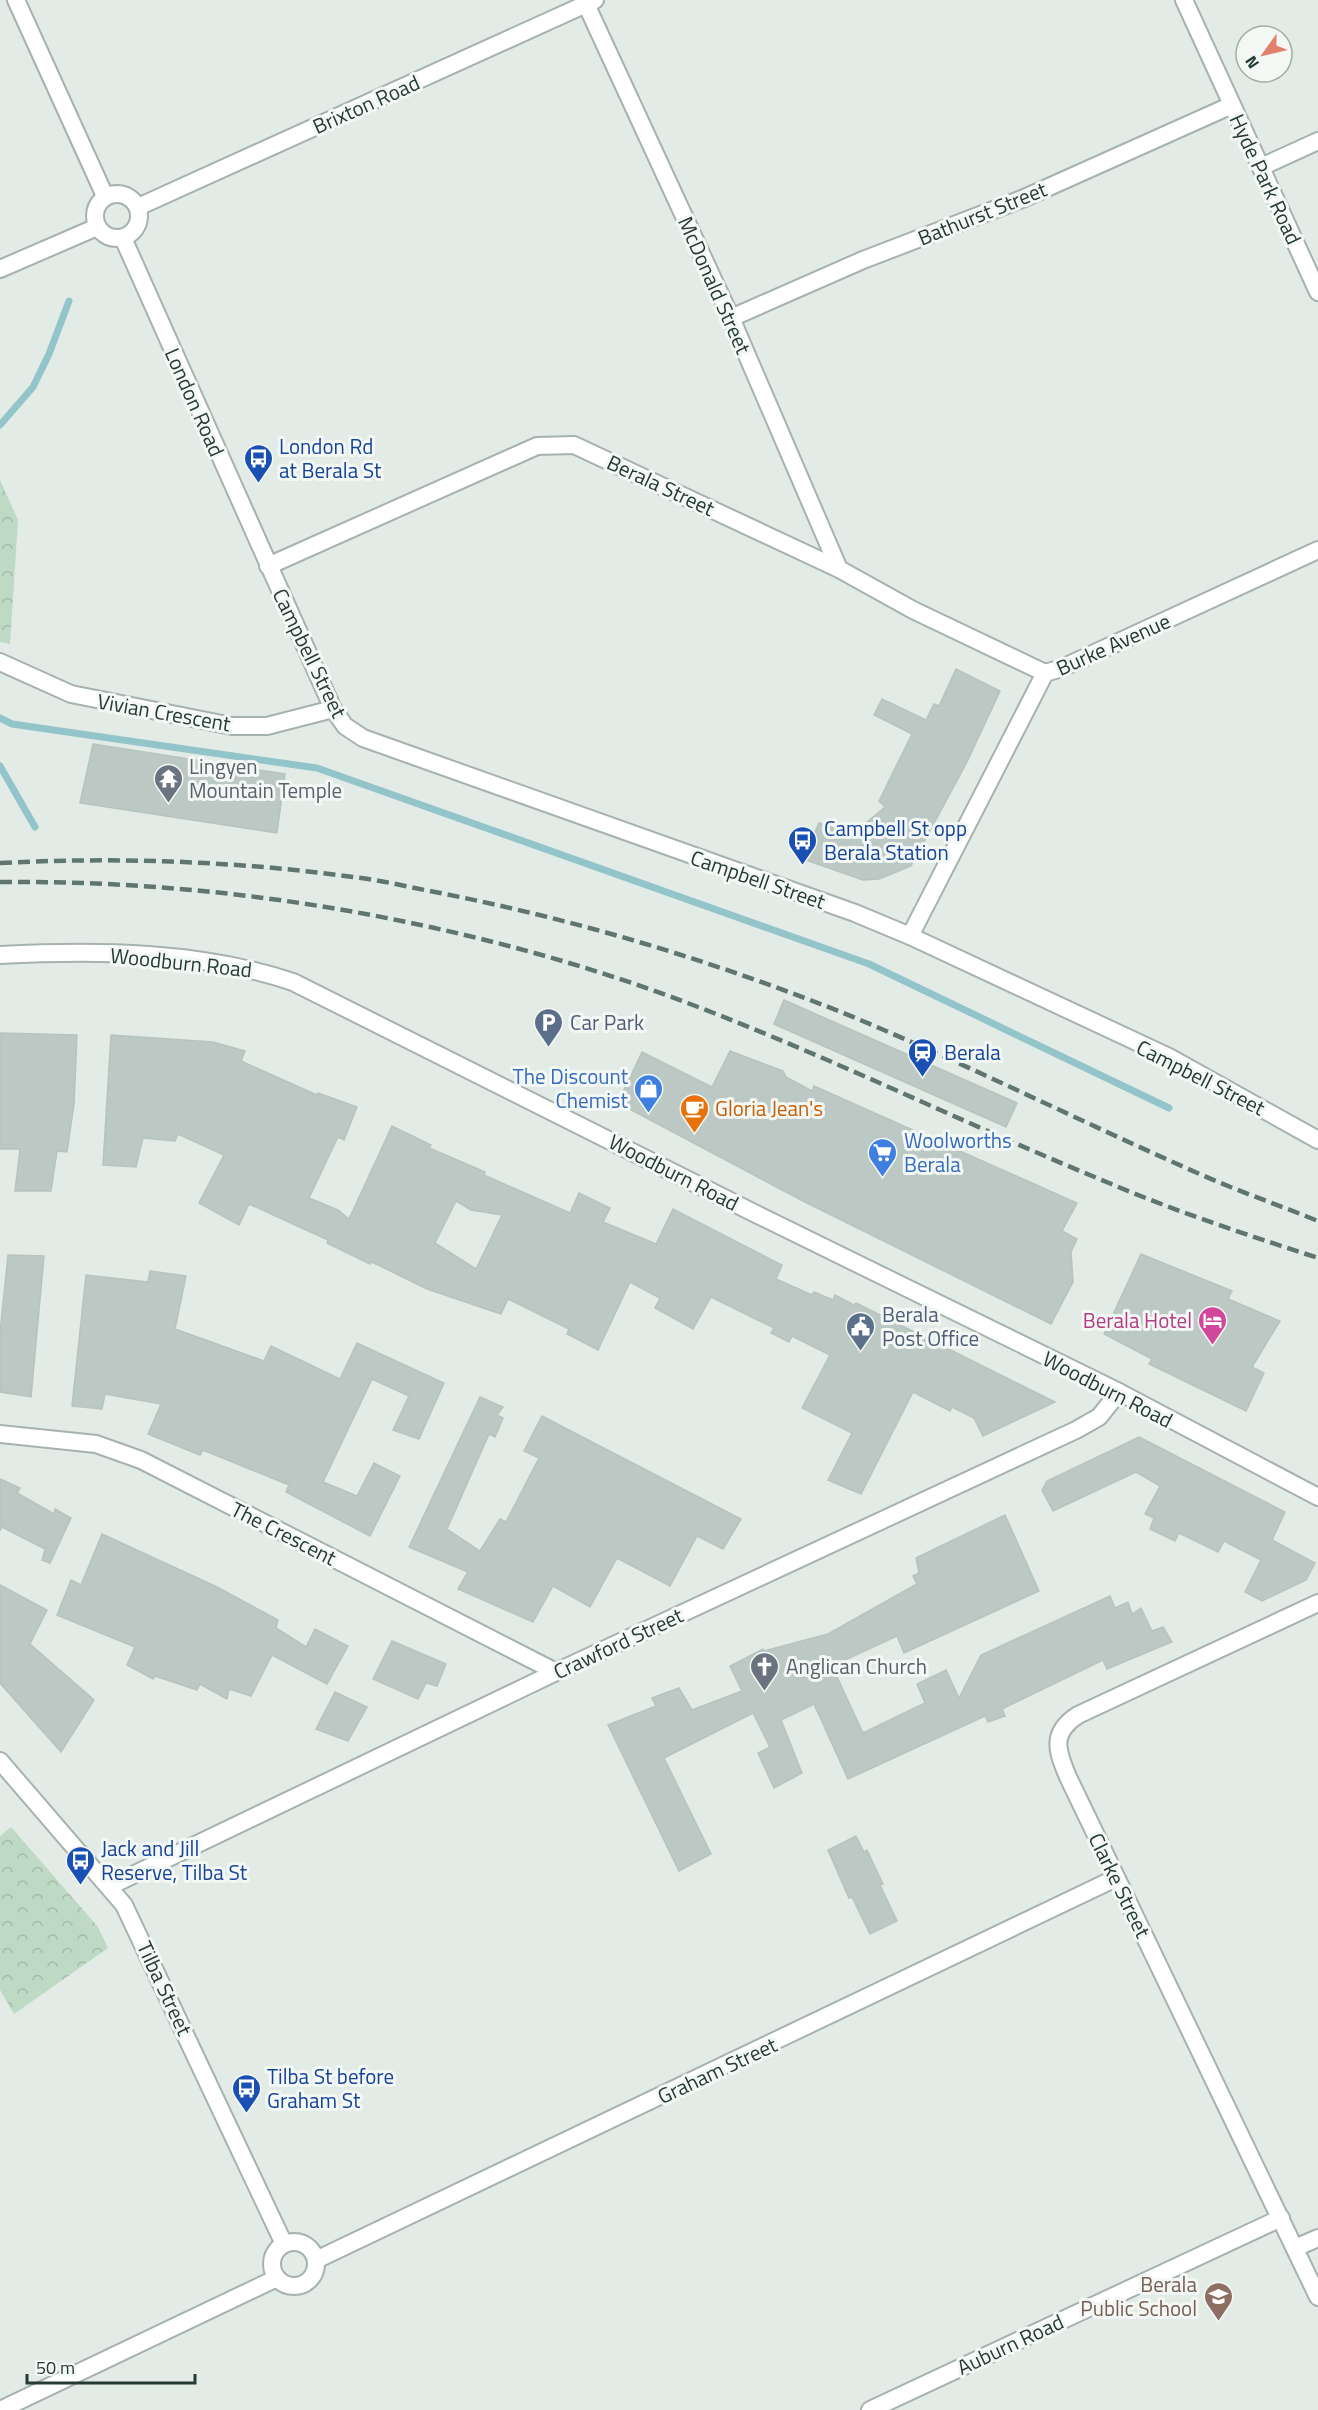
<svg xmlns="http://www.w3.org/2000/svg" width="1318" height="2410" viewBox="0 0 1318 2410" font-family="'Titillium Web',sans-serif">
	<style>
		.park { fill: url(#park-crowns) }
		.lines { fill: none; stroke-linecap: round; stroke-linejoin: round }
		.stream { stroke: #92c4c9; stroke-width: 7 }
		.building { fill: #bcc8c3; stroke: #b6c4bd; stroke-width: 1.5; fill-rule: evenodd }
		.street-casing { stroke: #a6b2ad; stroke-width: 20 }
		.street { stroke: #fff; stroke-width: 16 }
		.rail { stroke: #5f756e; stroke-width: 4.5; stroke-dasharray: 12 6; stroke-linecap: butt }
		.labels { text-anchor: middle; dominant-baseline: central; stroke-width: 6; stroke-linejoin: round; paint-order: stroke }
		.street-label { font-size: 21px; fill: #253a33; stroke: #f3f8f5 }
		.transit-label { font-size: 21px; fill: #164399; stroke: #f3f8f5; text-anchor: start }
		.worship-label { font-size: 21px; fill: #5b616d; stroke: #f3f8f5; text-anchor: start }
		.service-label { font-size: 21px; fill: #4e5e75; stroke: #f3f8f5; text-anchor: start }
		.shop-label { font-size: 21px; fill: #366cbe; stroke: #f3f8f5; text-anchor: end }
		.food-label { font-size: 21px; fill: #c56008; stroke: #f3f8f5; text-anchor: start }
		.hotel-label { font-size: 21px; fill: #b23c85; stroke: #f3f8f5; text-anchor: end }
		.education-label { font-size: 21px; fill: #785e54; stroke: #f3f8f5; text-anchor: end }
	</style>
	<defs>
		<pattern id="park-crowns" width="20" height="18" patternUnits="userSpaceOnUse" patternTransform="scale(1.5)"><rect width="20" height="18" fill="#bed9c4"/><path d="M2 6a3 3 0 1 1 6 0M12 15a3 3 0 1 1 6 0" fill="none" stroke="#a3bba9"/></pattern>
	</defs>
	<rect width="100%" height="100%" fill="#e3ebe7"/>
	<g class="park">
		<path d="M0,480L18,520L10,644L0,642Z"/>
		<path d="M11,1827L98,1927L108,1948L14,2014L0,1990V1836Z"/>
	</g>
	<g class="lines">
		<g class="stream">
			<path d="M0,425L33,387L49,354L69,301"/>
			<path d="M0,718L12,724L317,768L869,964L1169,1108"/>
			<path d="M0,766L35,827"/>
		</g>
	</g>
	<g class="building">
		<path d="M956,669L1000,691L967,762L911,866L879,879L863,880L803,859L819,823L852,835L885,807L879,801L912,734L874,715L882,699L926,720L934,704L939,706Z"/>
		<path d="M93,744L285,774L277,833L80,803Z"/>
		<path d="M784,1000L1017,1103L1006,1127L774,1024Z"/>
		<path d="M0,1033L77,1035L74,1104L67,1152L57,1151L51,1191H15L20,1149H0Z"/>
		<path d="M111,1035L213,1042L245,1051L241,1061L317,1095L318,1093L357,1107L344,1140L338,1137L309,1198L338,1210L349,1219L392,1126L431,1145L429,1148L485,1172L484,1175L570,1213L579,1193L610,1208L603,1222L656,1244L673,1209L782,1265L776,1279L812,1295L814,1292L833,1300L835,1295L854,1305L856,1303L1055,1402L983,1436L974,1418L952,1407L950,1411L913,1392L861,1494L828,1480L852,1433L802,1408L830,1355L792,1336L789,1342L771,1333L774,1328L711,1297L693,1329L655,1308L660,1298L630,1282L598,1350L567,1334L569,1329L508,1299L501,1314L427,1289L372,1262L370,1264L327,1243L328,1240L249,1204L239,1225L199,1203L224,1155L178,1134L175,1141L143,1138L136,1167L103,1165ZM456,1201L471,1210L502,1215L476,1269L435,1243Z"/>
		<path d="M730,1051L783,1071L786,1077L812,1091L814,1086L1077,1203L1062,1231L1077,1239L1071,1252L1073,1282L1051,1324L803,1201L618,1103L642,1052L712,1087Z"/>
		<path d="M1141,1254L1232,1291L1228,1299L1280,1321L1252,1367L1264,1373L1246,1411L1149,1364L1152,1359L1104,1334Z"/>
		<path d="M8,1255L44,1256L31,1397L0,1392V1333Z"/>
		<path d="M150,1271L186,1276L175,1329L264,1361L271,1346L340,1379L357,1343L444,1383L419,1439L393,1430L409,1396L372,1379L323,1482L357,1496L374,1463L400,1476L370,1536L286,1492L289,1485L203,1450L200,1455L148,1434L161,1404L105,1394L102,1409L72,1406L86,1275L148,1282Z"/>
		<path d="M480,1397L503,1407L497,1415L503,1418L495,1437L489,1434L447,1529L480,1551L500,1519L506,1522L539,1458L524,1451L542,1416L741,1519L723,1549L697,1536L670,1586L617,1558L590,1607L553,1586L533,1622L458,1589L468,1572L409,1547Z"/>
		<path d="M1139,1437L1285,1512L1272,1540L1315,1563L1306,1580L1262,1601L1245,1592L1261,1560L1224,1541L1218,1552L1179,1533L1175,1541L1150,1529L1154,1518L1145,1514L1160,1486L1136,1472L1053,1511L1042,1490L1047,1481Z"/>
		<path d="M0,1479L20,1488L17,1493L54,1514L55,1509L71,1518L50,1563L42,1560L45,1549L2,1527L0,1531Z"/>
		<path d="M1005,1515L1039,1591L904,1653L897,1636L832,1666L863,1733L925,1703L917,1684L946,1670L959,1698L981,1655L1110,1596L1115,1608L1128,1602L1132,1614L1141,1608L1152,1631L1163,1627L1172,1642L1107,1669L1103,1660L1002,1709L1005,1716L988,1722L985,1716L848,1779L814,1704L781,1720L802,1773L774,1788L758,1753L770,1747L753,1713L664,1758L711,1854L679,1871L608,1725L656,1706L652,1698L679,1688L692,1710L742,1691L730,1666L763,1649L764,1651L828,1634L917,1584L913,1576L919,1573L916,1558Z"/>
		<path d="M102,1534L217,1587L278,1620L276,1628L306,1647L315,1629L348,1646L327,1684L272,1655L251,1696L229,1689L227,1699L200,1684L197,1690L155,1676L153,1679L127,1665L135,1647L57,1615L71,1580L81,1585Z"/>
		<path d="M0,1585L47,1610L30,1644L94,1700L61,1752L0,1683Z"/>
		<path d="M392,1641L446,1664L437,1686L426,1683L418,1699L373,1679Z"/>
		<path d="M335,1692L367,1707L348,1741L316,1729Z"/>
		<path d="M856,1836L864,1852L867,1850L883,1884L880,1885L897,1921L870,1934L852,1897L849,1898L828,1850Z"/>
	</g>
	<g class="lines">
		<defs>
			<g id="street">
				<path d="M16,0L105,196"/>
				<path d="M1184,0L1318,292"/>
				<path d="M586,4L731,318L839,569"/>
				<path d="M1261,167L1318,141"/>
				<circle cx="117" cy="216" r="22"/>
				<path d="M138,207L595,0"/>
				<path d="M123,238L333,709L345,726L363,738L855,913L910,936L1169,1057L1318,1140"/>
				<path d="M0,269L97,227"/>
				<path d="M731,318L863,260L1022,199L1232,105"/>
				<path d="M268,566L537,446L574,445L839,569L913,610L1045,673"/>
				<path d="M0,662L71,694L232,726H267L333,709"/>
				<path d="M910,936L1045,673L1062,668L1318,550"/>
				<path d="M0,955C97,950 201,951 293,982L758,1215L1119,1392L1318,1497"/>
				<path d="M0,1434L96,1444L141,1460L556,1672"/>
				<path d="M1318,1603L1078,1715C1050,1733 1057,1751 1068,1777L1318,2297"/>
				<path d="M0,1761L124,1905L284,2244"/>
				<path d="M110,1886L556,1672L1076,1430L1099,1417L1119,1392"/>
				<circle cx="294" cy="2264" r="22"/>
				<path d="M1295,2248L1318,2238"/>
				<path d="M316,2260L1116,1878"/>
				<path d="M0,2410L277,2278"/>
				<path d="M870,2410L1281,2218"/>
			</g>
		</defs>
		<use href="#street" class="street-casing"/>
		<use href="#street" class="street"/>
		<g class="rail">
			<path d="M0,863C117,857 237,861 353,877C381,880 408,887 435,892C574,919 710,960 841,1012C963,1062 1081,1122 1202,1175C1240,1192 1279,1205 1318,1221"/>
			<path d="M0,882C215,880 431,915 635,984C797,1040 950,1118 1109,1183C1177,1212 1248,1235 1318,1258"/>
		</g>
	</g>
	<defs>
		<symbol id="bus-pin" viewBox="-11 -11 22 30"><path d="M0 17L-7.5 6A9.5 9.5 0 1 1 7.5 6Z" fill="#1a4fb4" stroke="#f3f8f5"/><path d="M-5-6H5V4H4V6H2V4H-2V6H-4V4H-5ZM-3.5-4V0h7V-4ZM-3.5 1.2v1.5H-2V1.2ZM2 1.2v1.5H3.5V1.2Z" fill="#fff"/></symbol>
		<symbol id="temple-pin" viewBox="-11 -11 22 30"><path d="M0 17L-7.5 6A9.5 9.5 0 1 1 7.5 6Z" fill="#6b7280" stroke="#f3f8f5"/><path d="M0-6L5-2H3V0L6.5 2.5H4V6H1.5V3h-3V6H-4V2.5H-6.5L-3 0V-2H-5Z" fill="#fff"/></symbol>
		<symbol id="parking-pin" viewBox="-11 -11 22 30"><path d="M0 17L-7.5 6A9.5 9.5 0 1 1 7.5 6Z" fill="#5c6f8a" stroke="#f3f8f5"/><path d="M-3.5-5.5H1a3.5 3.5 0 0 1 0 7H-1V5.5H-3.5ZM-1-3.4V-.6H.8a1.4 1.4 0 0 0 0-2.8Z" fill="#fff"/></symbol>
		<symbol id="station-pin" viewBox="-11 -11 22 30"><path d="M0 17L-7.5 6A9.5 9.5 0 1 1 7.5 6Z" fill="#1a4fb4" stroke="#f3f8f5"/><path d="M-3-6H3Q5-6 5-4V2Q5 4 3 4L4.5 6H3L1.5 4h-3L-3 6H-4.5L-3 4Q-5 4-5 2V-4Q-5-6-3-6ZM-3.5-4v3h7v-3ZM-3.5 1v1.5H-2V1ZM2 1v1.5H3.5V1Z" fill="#fff"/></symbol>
		<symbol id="shop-pin" viewBox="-11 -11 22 30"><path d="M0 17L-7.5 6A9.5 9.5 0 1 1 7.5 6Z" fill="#3f7fe0" stroke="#f3f8f5"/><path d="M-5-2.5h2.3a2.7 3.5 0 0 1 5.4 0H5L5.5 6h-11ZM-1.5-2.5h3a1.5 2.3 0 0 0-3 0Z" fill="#fff"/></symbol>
		<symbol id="cafe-pin" viewBox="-11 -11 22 30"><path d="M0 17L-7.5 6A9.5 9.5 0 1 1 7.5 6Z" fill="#e8710a" stroke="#f3f8f5"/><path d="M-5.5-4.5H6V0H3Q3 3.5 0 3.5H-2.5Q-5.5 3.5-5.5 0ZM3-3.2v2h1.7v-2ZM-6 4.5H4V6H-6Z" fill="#fff"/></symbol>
		<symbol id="supermarket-pin" viewBox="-11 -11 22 30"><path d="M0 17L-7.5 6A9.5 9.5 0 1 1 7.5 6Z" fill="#3f7fe0" stroke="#f3f8f5"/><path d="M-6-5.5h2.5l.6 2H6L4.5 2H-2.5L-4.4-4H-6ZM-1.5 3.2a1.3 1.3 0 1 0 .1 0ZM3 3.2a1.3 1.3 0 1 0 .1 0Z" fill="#fff"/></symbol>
		<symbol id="hotel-pin" viewBox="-11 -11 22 30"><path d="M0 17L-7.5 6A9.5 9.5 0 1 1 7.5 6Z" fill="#d1479c" stroke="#f3f8f5"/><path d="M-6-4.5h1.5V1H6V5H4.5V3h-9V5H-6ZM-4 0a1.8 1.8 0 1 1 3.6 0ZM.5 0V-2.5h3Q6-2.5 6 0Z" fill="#fff"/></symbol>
		<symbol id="civic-pin" viewBox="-11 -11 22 30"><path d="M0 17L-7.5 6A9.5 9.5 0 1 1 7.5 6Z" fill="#5c6f8a" stroke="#f3f8f5"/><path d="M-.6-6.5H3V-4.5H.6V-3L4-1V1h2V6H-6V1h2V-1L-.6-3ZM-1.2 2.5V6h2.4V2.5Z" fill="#fff"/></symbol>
		<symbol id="church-pin" viewBox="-11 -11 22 30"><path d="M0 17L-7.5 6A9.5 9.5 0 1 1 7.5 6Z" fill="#6b7280" stroke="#f3f8f5"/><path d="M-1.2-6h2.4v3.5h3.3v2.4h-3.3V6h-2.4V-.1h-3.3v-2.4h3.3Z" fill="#fff"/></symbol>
		<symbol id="school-pin" viewBox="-11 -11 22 30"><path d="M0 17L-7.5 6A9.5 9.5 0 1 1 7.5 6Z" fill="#8d6e63" stroke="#f3f8f5"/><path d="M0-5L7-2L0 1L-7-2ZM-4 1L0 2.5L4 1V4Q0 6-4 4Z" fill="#fff"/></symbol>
	</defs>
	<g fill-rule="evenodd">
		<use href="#bus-pin" x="242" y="442" width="33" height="45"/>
		<use href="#temple-pin" x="152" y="762" width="33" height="45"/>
		<use href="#bus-pin" x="786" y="824" width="33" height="45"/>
		<use href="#parking-pin" x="532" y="1006" width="33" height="45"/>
		<use href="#station-pin" x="906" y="1036" width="33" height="45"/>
		<use href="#shop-pin" x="632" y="1072" width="33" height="45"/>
		<use href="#cafe-pin" x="678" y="1092" width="33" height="45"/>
		<use href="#supermarket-pin" x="866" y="1136" width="33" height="45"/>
		<use href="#hotel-pin" x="1196" y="1304" width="33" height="45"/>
		<use href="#civic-pin" x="844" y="1310" width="33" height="45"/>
		<use href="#church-pin" x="748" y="1650" width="33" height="45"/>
		<use href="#bus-pin" x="64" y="1844" width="33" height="45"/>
		<use href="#bus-pin" x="230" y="2072" width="33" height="45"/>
		<use href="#school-pin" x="1202" y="2280" width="33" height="45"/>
	</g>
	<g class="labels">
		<g class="street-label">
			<text transform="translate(366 104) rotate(-24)">Brixton Road</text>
			<text transform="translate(1266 179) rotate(65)">Hyde Park Road</text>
			<text transform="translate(982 213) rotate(-22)">Bathurst Street</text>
			<text transform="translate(715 285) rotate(66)">McDonald Street</text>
			<text transform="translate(195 402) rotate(66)">London Road</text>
			<text transform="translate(661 485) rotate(25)">Berala Street</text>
			<text transform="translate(1113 644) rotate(-24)">Burke Avenue</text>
			<text transform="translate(310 653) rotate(64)">Campbell Street</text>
			<text transform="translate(164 712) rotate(10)">Vivian Crescent</text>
			<text transform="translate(758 879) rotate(19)">Campbell Street</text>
			<text transform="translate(181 962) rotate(6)">Woodburn Road</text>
			<text transform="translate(1201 1077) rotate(27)">Campbell Street</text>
			<text transform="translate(674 1172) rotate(27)">Woodburn Road</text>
			<text transform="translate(1108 1389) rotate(27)">Woodburn Road</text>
			<text transform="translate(284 1533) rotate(27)">The Crescent</text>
			<text transform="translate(618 1643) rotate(-25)">Crawford Street</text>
			<text transform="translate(1120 1885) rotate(64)">Clarke Street</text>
			<text transform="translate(165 1988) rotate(65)">Tilba Street</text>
			<text transform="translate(717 2070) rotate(-25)">Graham Street</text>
			<text transform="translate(1010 2344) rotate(-25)">Auburn Road</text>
		</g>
		<g class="transit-label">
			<text x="279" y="446">London Rd<tspan x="279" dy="24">at Berala St</tspan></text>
			<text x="824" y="828">Campbell St opp<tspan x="824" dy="24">Berala Station</tspan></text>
			<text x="944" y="1052">Berala</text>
			<text x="101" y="1848">Jack and Jill<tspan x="101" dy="24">Reserve, Tilba St</tspan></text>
			<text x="267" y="2076">Tilba St before<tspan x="267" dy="24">Graham St</tspan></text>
		</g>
		<g class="worship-label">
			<text x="189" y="766">Lingyen<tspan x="189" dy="24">Mountain Temple</tspan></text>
			<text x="786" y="1666">Anglican Church</text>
		</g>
		<g class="service-label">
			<text x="570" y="1022">Car Park</text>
			<text x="882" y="1314">Berala<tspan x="882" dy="24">Post Office</tspan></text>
		</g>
		<g class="shop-label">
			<text x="628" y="1076">The Discount<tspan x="628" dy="24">Chemist</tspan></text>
			<text x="904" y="1140" text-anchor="start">Woolworths<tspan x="904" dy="24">Berala</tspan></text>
		</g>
		<g class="food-label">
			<text x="715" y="1108">Gloria Jean's</text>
		</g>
		<g class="hotel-label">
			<text x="1192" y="1320">Berala Hotel</text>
		</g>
		<g class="education-label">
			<text x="1197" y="2284">Berala<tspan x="1197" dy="24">Public School</tspan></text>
		</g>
	</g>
	<g transform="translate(1264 54) rotate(236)"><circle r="28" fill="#f3f8f5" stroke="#a1aca7" stroke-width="1.5"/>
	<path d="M0-4.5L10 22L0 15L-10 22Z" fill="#e1816b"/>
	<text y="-9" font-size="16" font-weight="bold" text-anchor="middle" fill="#253a33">N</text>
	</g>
	<path d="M27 2374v9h168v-9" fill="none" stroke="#253a33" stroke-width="3"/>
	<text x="36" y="2374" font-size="18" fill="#253a33" stroke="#f3f8f5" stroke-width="4.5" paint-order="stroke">50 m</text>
</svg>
